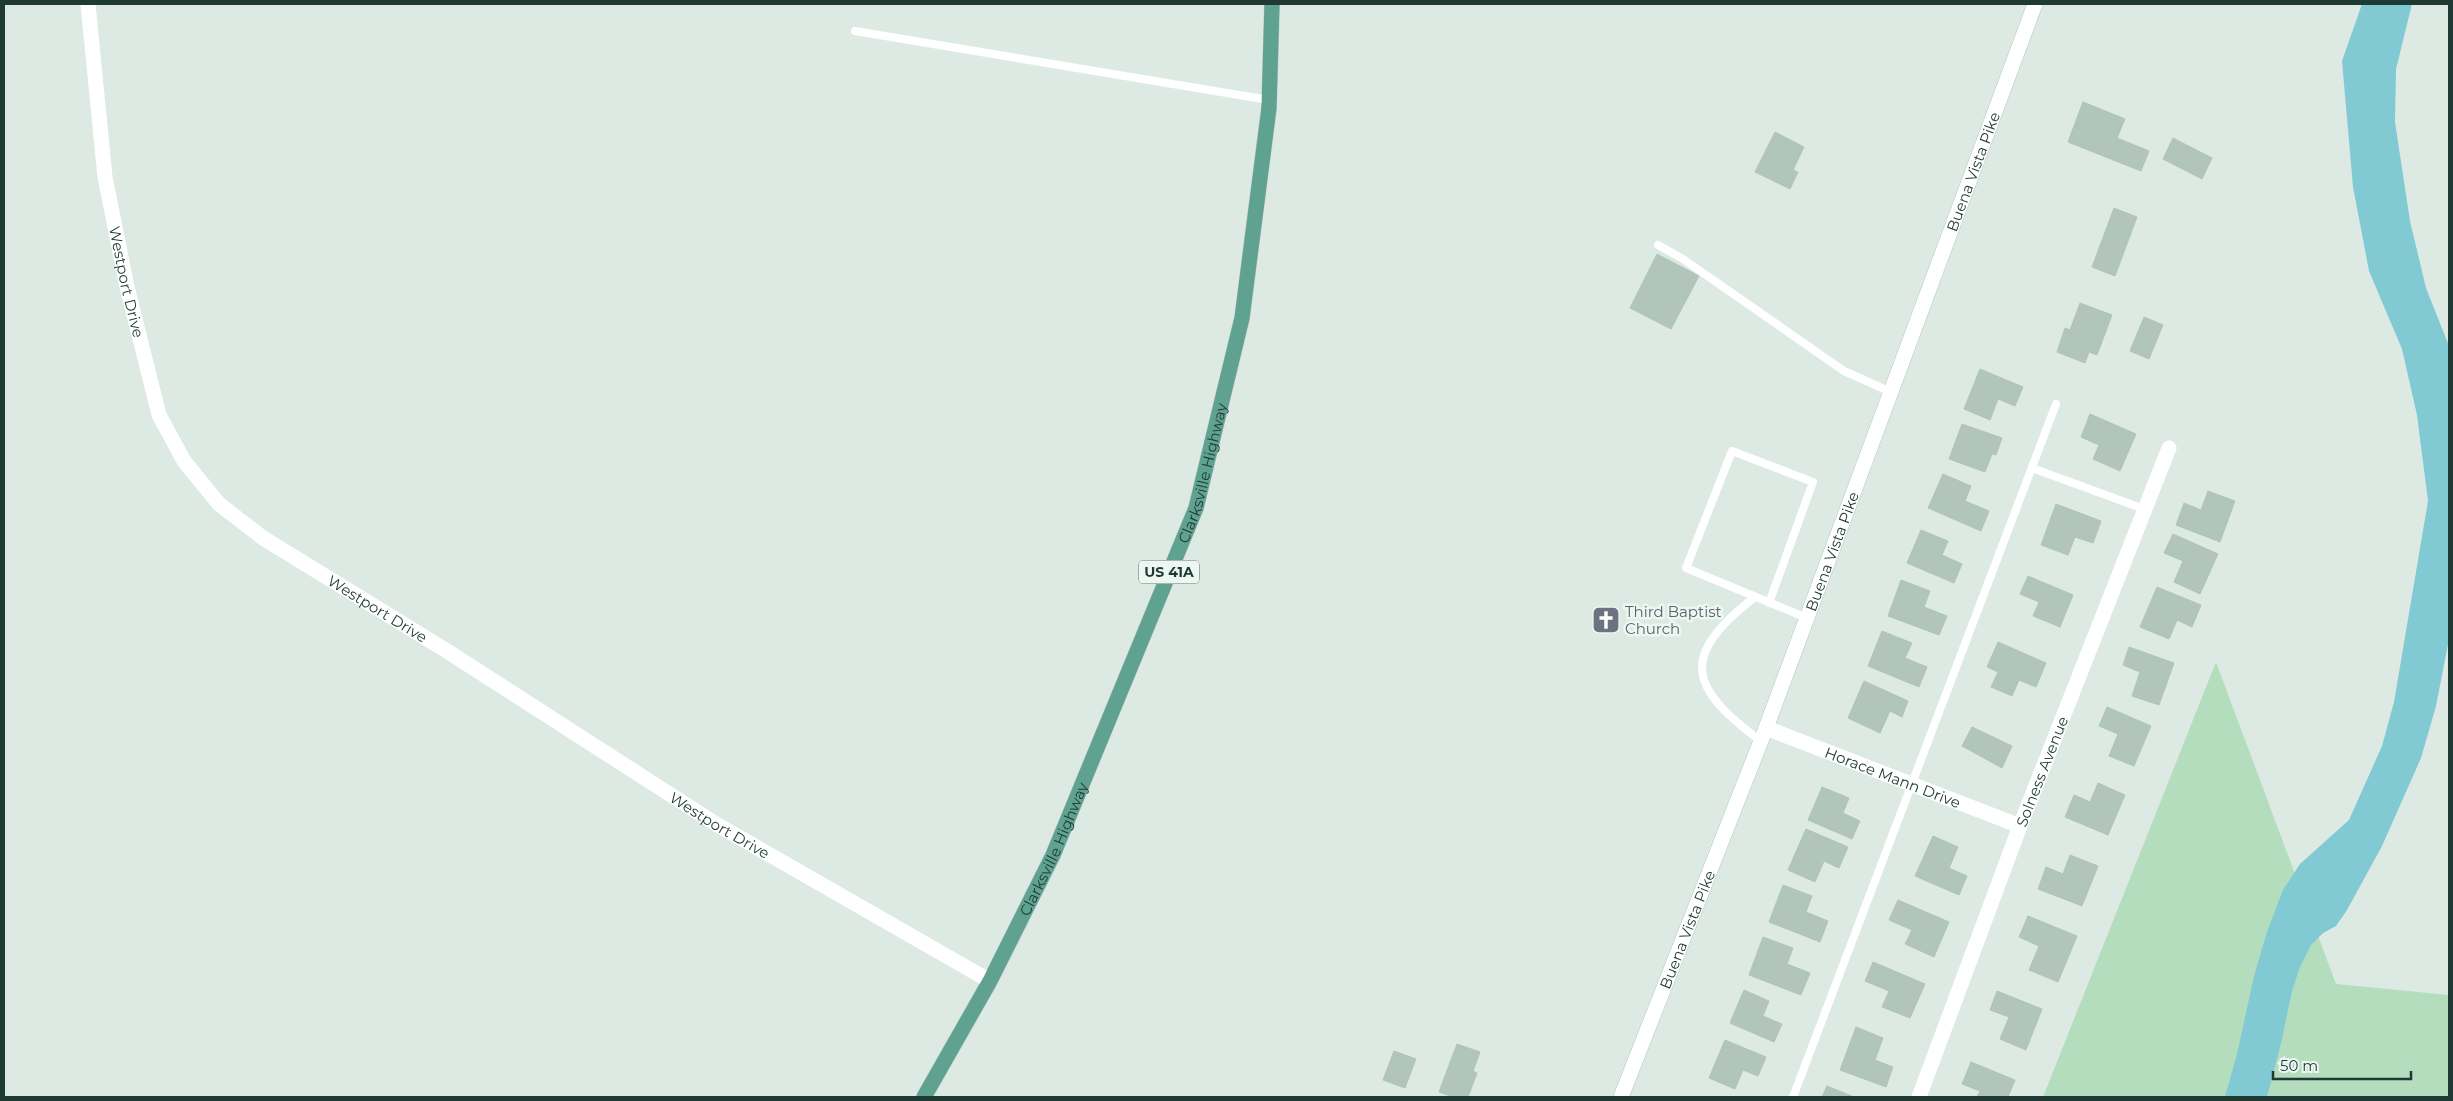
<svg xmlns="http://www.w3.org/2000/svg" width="2453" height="1101" viewBox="0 0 2453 1101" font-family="Montserrat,sans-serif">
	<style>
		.green { fill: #b4ddbe }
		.water { fill: #81c9d3 }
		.building { fill: #b2c5bd; stroke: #afc4bb }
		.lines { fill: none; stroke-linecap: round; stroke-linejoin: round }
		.secondary-casing { stroke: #b0cac0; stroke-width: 16 }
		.primary-casing { stroke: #bcc4c2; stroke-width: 16 }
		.service { stroke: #fff; stroke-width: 8 }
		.minor { stroke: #fff; stroke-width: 15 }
		.secondary { stroke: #fff; stroke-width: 15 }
		.primary { stroke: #5fa28f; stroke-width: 15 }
		.labels { text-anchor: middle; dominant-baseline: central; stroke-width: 5; stroke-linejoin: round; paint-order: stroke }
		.shield { fill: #edf7f2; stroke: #5c736c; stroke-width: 1 }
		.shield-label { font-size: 14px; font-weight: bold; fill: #1e3a32 }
		.street-label { font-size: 15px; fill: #1e3a32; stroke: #edf7f2 }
		.worship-label { font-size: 15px; fill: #5b616d; stroke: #edf7f2; text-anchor: start }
	</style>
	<rect width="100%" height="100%" fill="#ddeae4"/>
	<path class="green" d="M2216,662L2336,984L2449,995V1097H2043Z"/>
	<path class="water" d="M2362,4H2412L2396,69L2395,122L2410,221L2426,288L2449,346V639L2436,706L2421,758L2382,846L2347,910L2336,926L2323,933L2311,945L2300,967L2292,991L2282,1039L2267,1097H2225L2237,1054L2254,976L2267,932L2283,890L2300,864L2349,820L2382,746L2394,702L2428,501L2417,415L2402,349L2369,271L2353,187L2342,61Z"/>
	<g class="building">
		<path d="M2083,102L2125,119L2117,138L2149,151L2141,171L2068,142Z"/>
		<path d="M1775,132L1804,147L1793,170L1798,172L1790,189L1755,172Z"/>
		<path d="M2173,138L2212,158L2202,179L2163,159Z"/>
		<path d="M2114,208L2137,217L2115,276L2092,267Z"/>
		<path d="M1657,254L1699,276L1671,329L1630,308Z"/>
		<path d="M2080,303L2112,315L2097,355L2089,352L2085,363L2057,352L2065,328L2070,330Z"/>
		<path d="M2144,317L2163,325L2149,359L2130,351Z"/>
		<path d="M1980,369L2023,387L2015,406L1998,399L1990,420L1964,409Z"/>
		<path d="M2090,414L2136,434L2120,471L2093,459L2099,445L2081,437Z"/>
		<path d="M1962,424L2002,438L1996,455L1992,454L1985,472L1949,459Z"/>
		<path d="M1943,474L1971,486L1965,501L1989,511L1981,531L1928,508Z"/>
		<path d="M2208,491L2235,501L2220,542L2176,525L2184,503L2201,510Z"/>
		<path d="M2056,504L2101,521L2093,543L2075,537L2068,555L2041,545Z"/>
		<path d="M1921,530L1948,541L1942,555L1962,564L1954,583L1907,563Z"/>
		<path d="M2173,534L2218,554L2200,594L2174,582L2183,561L2164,553Z"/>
		<path d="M2028,576L2073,595L2060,627L2033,616L2039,602L2020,594Z"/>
		<path d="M1901,580L1930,591L1924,607L1947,616L1939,635L1888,616Z"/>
		<path d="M2157,587L2201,605L2192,627L2177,620L2169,639L2140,627Z"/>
		<path d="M1882,631L1912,643L1905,658L1927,667L1919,687L1868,666Z"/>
		<path d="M1998,642L2046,663L2036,687L2019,680L2012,696L1991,687L1998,672L1987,667Z"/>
		<path d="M2129,647L2174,663L2159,705L2132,696L2140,672L2123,665Z"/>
		<path d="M1864,681L1908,701L1902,717L1890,711L1880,733L1848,718Z"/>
		<path d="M2107,707L2151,726L2134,766L2109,756L2118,734L2099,726Z"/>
		<path d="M1972,727L2012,746L2002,768L1962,746Z"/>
		<path d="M2098,783L2125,795L2108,835L2065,817L2074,795L2090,802Z"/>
		<path d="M1822,787L1849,798L1843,813L1860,821L1852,839L1808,820Z"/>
		<path d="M1806,829L1848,847L1839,868L1824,861L1815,882L1788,870Z"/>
		<path d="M1933,836L1958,847L1949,868L1967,876L1959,895L1915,876Z"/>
		<path d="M2070,855L2098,866L2082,906L2038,889L2046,867L2063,874Z"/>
		<path d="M1783,885L1812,896L1806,912L1828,921L1820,942L1769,922Z"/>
		<path d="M1898,900L1949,922L1934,957L1905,944L1912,930L1889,920Z"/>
		<path d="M2028,916L2077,936L2058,982L2029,970L2039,946L2019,937Z"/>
		<path d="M1763,937L1793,948L1787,964L1810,973L1801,995L1749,975Z"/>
		<path d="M1873,962L1925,984L1910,1018L1882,1007L1889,991L1865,981Z"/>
		<path d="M1744,990L1769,1001L1763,1016L1782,1024L1774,1042L1730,1023Z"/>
		<path d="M1997,991L2042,1009L2026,1050L2000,1039L2009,1017L1990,1010Z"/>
		<path d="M1856,1027L1883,1038L1875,1060L1893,1067L1886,1087L1840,1070Z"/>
		<path d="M1725,1040L1766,1057L1758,1076L1743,1070L1735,1089L1709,1078Z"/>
		<path d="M1457,1044L1480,1052L1473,1071L1477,1073L1468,1097H1453L1439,1092Z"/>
		<path d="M1394,1051L1416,1059L1405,1088L1383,1080Z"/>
		<path d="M1971,1062L2015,1080L2008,1097H1977L1980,1091L1962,1084Z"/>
		<path d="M1827,1086L1854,1097H1822Z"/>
	</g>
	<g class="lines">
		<defs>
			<g id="secondary">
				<path id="s4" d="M1621,1097L1766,728L2035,4"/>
			</g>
			<g id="primary">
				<path id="s5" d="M924,1097L990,981L1053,855L1196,508L1242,318L1269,108L1272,4"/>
			</g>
		</defs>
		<use href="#secondary" class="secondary-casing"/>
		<use href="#primary" class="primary-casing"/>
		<g class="service">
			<path d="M855,31L1269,100"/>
			<path d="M1658,245L1683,259L1844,371L1891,392"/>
			<path d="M2032,468L2144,509"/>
			<path d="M1755,597C1679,656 1688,687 1761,741"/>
			<path d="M1769,603L1813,482L1732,451L1686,568L1807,618"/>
			<path d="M1793,1097L2056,404"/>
		</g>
		<g class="minor">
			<path id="s1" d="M88,4L105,177L127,287L159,415L184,461L219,504L263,538L447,651L716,824L990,981"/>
			<path id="s2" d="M1766,728L2020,826"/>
			<path id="s3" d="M1919,1097L2020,826L2169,448"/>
		</g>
		<use href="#secondary" class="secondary"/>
		<use href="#primary" class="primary"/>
	</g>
	<defs>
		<symbol id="church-square" viewBox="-11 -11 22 22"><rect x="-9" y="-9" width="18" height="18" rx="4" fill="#6b7280" stroke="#edf7f2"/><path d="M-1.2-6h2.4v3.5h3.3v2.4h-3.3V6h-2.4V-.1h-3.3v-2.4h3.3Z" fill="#fff"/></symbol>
	</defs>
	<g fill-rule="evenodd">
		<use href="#church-square" x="1590" y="604" width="32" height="32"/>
	</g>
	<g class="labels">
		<rect class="shield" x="1139" y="560.5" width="60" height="23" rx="4"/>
		<g class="shield-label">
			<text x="1169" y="572">US 41A</text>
		</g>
		<g class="street-label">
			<text stroke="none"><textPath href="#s4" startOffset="990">Buena Vista Pike</textPath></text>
			<text stroke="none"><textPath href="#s1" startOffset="281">Westport Drive</textPath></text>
			<text stroke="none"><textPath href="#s5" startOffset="685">Clarksville Highway</textPath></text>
			<text stroke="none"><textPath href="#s4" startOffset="585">Buena Vista Pike</textPath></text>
			<text stroke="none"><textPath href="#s1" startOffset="716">Westport Drive</textPath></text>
			<text stroke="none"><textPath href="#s3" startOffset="348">Solness Avenue</textPath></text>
			<text stroke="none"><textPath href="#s2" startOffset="136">Horace Mann Drive</textPath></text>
			<text stroke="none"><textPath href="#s1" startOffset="1121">Westport Drive</textPath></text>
			<text stroke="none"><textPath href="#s5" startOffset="280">Clarksville Highway</textPath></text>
			<text stroke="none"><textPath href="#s4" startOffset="180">Buena Vista Pike</textPath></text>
		</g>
		<g class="worship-label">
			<text x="1625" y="611">Third Baptist<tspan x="1625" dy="17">Church</tspan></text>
		</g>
	</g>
	<rect width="2453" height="1101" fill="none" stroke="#1e3a32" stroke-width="10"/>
	<path d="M2273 1071v8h138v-8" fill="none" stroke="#1e3a32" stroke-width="2.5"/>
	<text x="2280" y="1071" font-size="15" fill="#1e3a32" stroke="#edf7f2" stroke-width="4" paint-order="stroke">50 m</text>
</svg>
